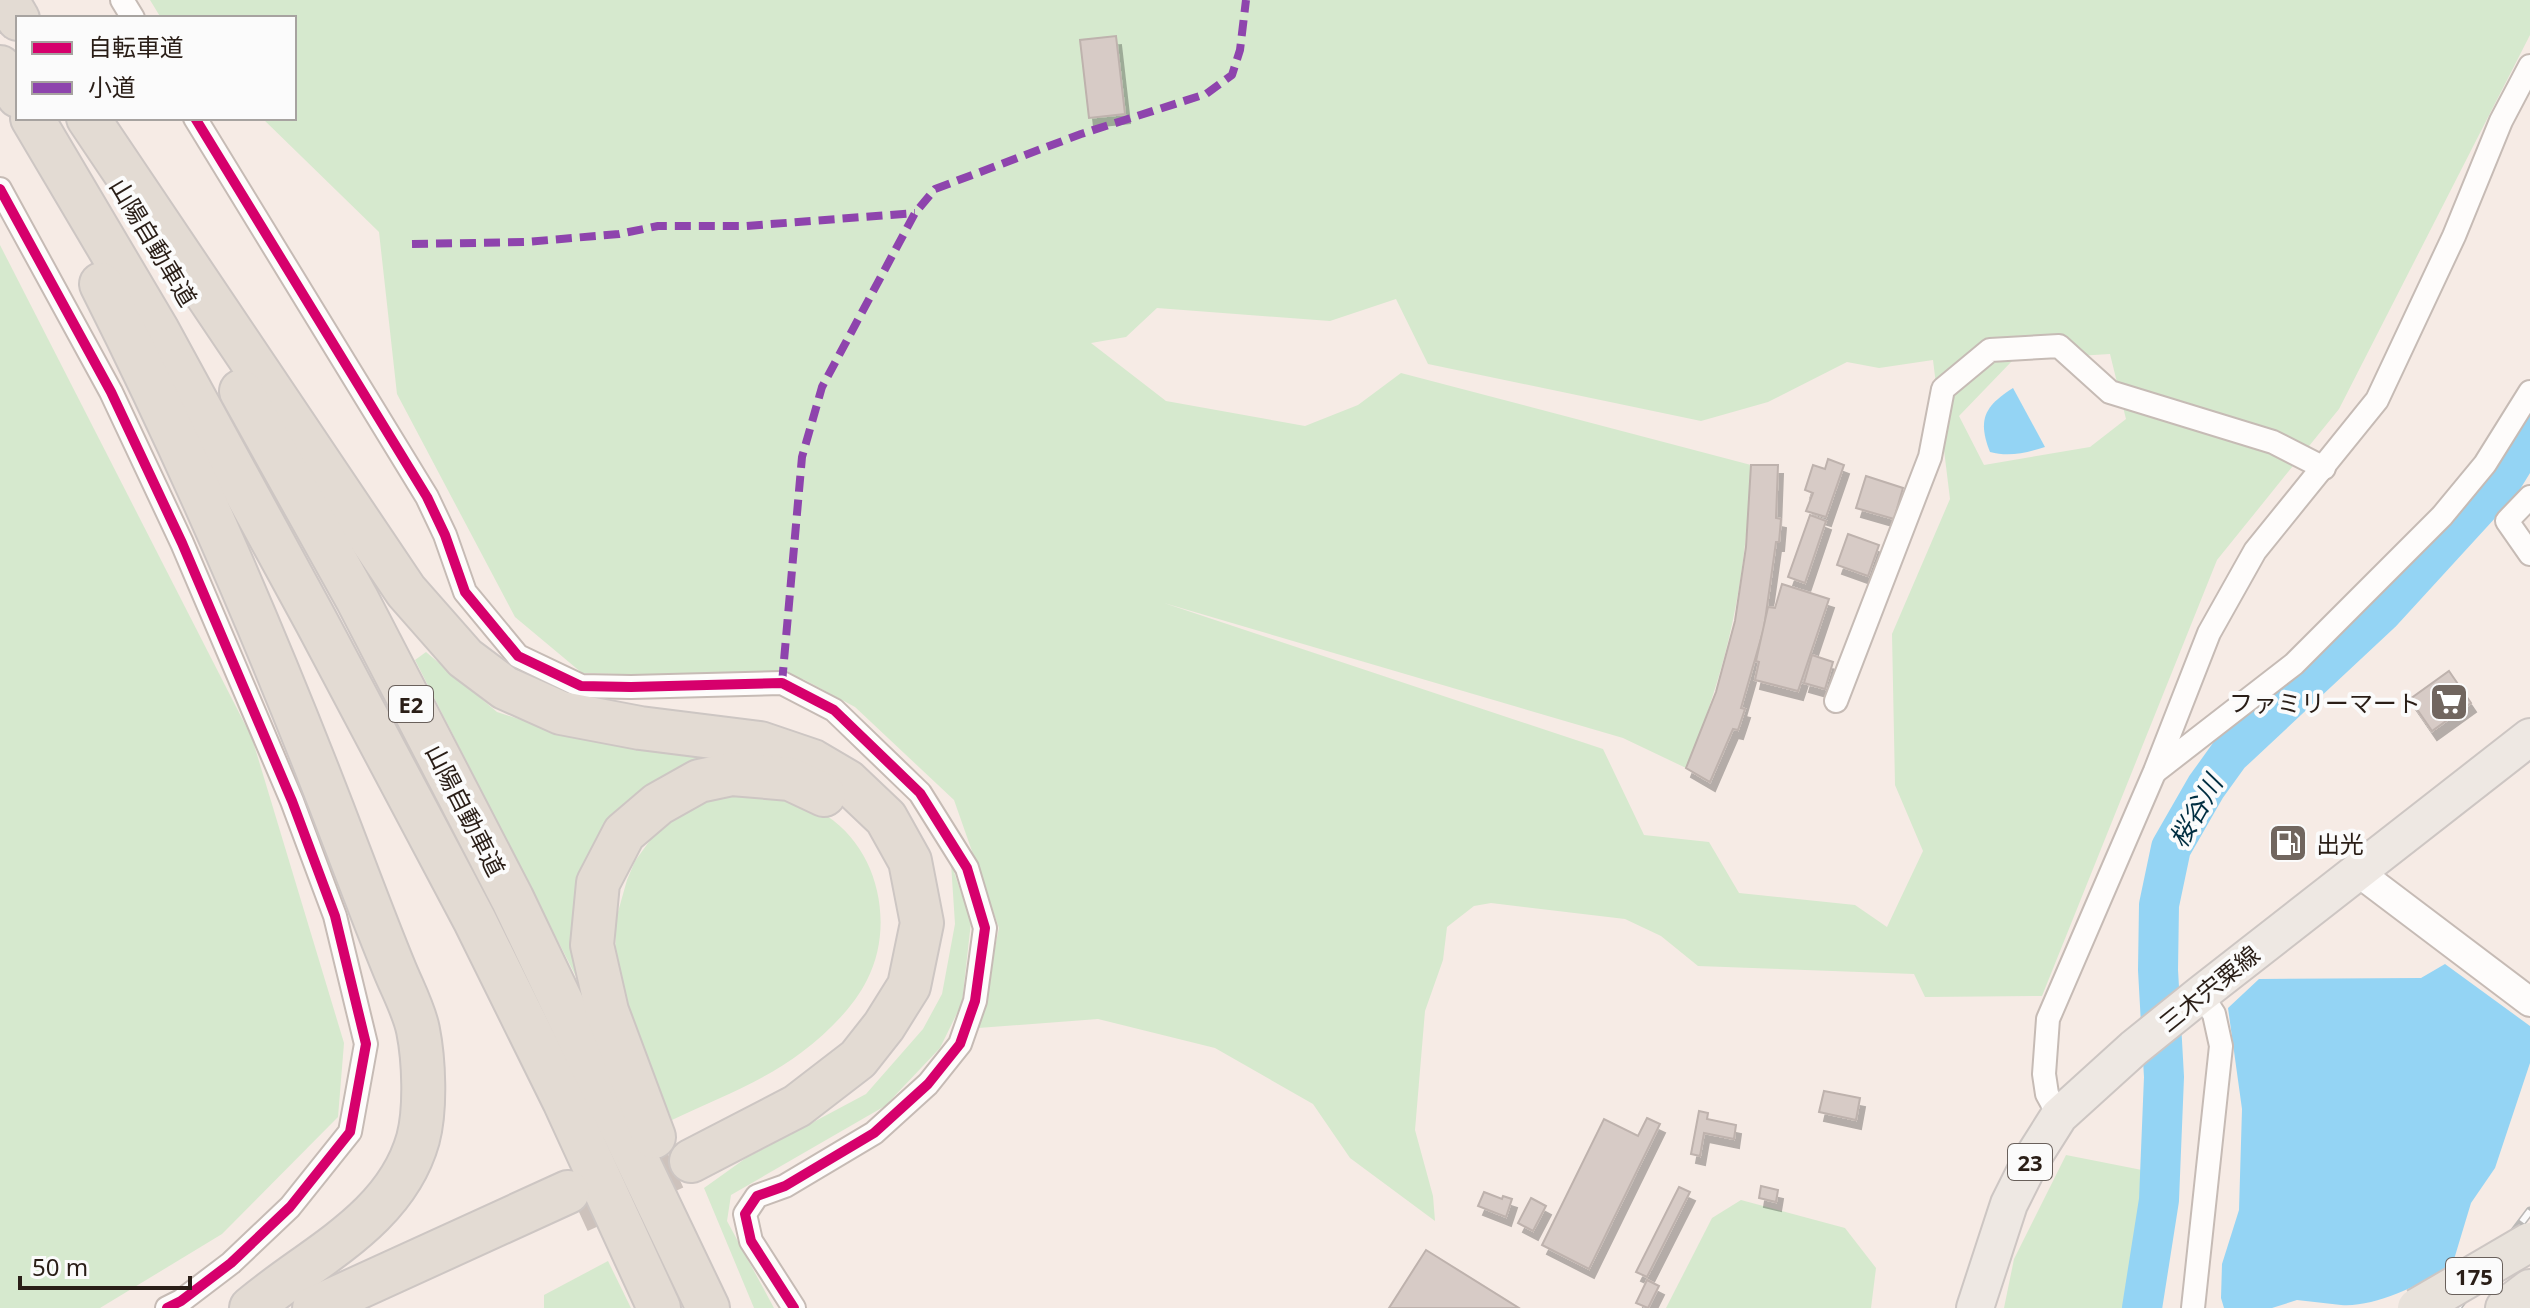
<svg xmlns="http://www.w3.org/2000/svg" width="2530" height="1308" viewBox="0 0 2530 1308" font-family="'Noto Sans','Noto Sans JP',sans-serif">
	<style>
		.green { fill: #d6e9ce; fill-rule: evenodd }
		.water { fill: #94d4f4 }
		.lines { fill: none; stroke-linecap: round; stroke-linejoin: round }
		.river { stroke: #94d4f4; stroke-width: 40 }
		.building { fill: #d7cbc6; stroke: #beb2ad; stroke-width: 2; filter: url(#shadow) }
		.motorway-tunnel { stroke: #cdc2bc; stroke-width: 42; stroke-dasharray: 42 21; stroke-linecap: butt }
		.minor-casing { stroke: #c6bbb5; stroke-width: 26 }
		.tertiary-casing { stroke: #c6bbb5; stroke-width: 32 }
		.primary-casing { stroke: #cdc6c3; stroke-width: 40 }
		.trunk-casing { stroke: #cdc6c3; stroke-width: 42 }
		.motorway-casing { stroke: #cdc6c3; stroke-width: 46 }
		.minor { stroke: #fefcfb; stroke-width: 22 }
		.tertiary { stroke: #fefcfb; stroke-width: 28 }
		.primary { stroke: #eee8e3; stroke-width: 36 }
		.trunk { stroke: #e8e2db; stroke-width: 38 }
		.motorway { stroke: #e3dbd3; stroke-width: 42 }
		.rail-casing { stroke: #bbb9b7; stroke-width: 9 }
		.rail { stroke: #fbfbfb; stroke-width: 6; stroke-dasharray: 18; stroke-linecap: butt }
		.trunk-bridge-casing { stroke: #cdc6c3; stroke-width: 42; stroke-linecap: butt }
		.trunk-bridge { stroke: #e8e2db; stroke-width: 38 }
		.quiet { stroke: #8e44ad; stroke-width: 8; stroke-dasharray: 16 8; stroke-linecap: butt }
		.cycleway-casing { stroke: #fbfbfb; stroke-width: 15 }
		.cycleway { stroke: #d6006c; stroke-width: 10 }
		.labels { text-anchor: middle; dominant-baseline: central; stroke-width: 8; stroke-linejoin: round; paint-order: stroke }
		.shield { fill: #fbfbfb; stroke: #69605b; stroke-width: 2 }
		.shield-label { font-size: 22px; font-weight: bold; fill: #2a1e17 }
		.street-label { font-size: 24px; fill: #2a1e17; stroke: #fbfbfb }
		.poi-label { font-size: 24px; fill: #2a1e17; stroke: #fbfbfb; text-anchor: end }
		.water-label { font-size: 26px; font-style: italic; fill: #002e41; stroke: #fbfbfb }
	</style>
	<defs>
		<filter id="shadow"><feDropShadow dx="5" dy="9" stdDeviation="0" flood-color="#0004"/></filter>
	</defs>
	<rect width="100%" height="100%" fill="#f6ebe5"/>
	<g class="green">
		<path d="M150,0H2530V35L2339,409L2217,560L2042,996L1925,997L1914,974L1698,966L1661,936L1625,919L1491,903L1474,906L1447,927L1443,960L1425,1011L1415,1130L1433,1196L1435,1221L1350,1158L1313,1104L1215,1048L1098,1019L978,1028L999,928L954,800L855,707L803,679L582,673L515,617L397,394L379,232L262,118H294V18H161ZM1396,299L1428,364L1701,421L1768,402L1847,362L1879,368L1933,360L1950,499L1892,634L1895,785L1923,851L1887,927L1855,905L1739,893L1709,842L1644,835L1603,749L1164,603L1623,738L1686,768C1730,663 1746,578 1751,465L1401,373L1358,405L1305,426L1166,401L1091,343L1126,337L1157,308L1330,321ZM2110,354L2126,419L2090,447L1984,465L1959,416L2013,360Z"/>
		<path d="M0,245L252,738L344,1043L338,1117L222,1234L100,1308H0Z"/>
		<path d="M426,652L497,712L577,738L755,754L606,836L590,1004L415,660Z"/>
		<path d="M770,792C788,800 810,805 827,816C879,850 895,926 867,980C853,1008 827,1033 802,1052C763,1082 715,1099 672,1120L636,1034L615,960L616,919L627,880L635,861L659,828L692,805L730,793Z"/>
		<path d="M951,863L971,922L962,1003L940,1048L885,1106L731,1195L727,1221L774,1308H754L704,1188L746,1158L866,1094L923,1029L942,994L955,924Z"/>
		<path d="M2066,1155L2147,1171L2138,1274L2132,1308H2004L2014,1259Z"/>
		<path d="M1741,1200L1845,1228L1876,1268L1871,1308H1666L1712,1218Z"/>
		<path d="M608,1261L631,1308H544V1295Z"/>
	</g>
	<g class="water">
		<path d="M2013,388L2045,447C2026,453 2009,457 1990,452C1977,419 1985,406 2013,388Z"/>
		<path d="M2445,964L2530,1026V1063L2495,1168L2471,1203L2452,1266C2424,1283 2374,1308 2341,1305L2297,1300L2272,1308H2224L2221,1298L2222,1264L2239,1210L2242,1109L2228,1008L2259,979L2421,978Z"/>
	</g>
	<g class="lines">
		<path class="river" d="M2142,1308L2159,1200L2164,1077L2158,970L2159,905L2171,848L2206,787L2229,755L2381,613L2501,482L2530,435"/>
	</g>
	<g class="building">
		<path d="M1116,36L1125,114L1089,118L1080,40Z"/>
		<path d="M1828,459L1844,465L1826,517L1806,511L1813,493L1805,490L1813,465L1825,469Z"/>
		<path d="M1751,465H1778L1776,518L1781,519L1779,542H1776L1764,628L1741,708L1745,709L1738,730L1733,729L1710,782L1686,768L1716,692L1735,621L1746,547Z"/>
		<path d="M1866,476L1903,488L1894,519L1856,508Z"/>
		<path d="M1810,515L1826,521L1805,583L1788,577Z"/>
		<path d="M1848,534L1879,545L1868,576L1837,565Z"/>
		<path d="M1782,584L1829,599L1798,691L1755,680L1759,662L1756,661L1768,607L1775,608Z"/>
		<path d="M1812,655L1833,662L1825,689L1804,683Z"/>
		<path d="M2449,671L2471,703L2432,731L2410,699Z"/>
		<path d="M1824,1091L1860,1098L1856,1120L1819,1112Z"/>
		<path d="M1699,1111L1708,1113L1707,1119L1736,1125L1734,1139L1704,1133L1700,1156L1691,1154Z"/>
		<path d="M1647,1118L1660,1124L1589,1269L1542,1245L1604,1119L1638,1136Z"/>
		<path d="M1761,1186L1778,1190L1776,1202L1759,1198Z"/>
		<path d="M1679,1187L1690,1192L1647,1277L1636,1272Z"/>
		<path d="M1484,1192L1502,1199L1503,1196L1512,1199L1506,1217L1478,1206Z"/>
		<path d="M1531,1198L1546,1206L1533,1231L1518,1223Z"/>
		<path d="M1426,1250L1519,1308H1389Z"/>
		<path d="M1647,1280L1659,1286L1648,1308L1636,1303Z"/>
	</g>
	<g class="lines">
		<path class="motorway-tunnel" d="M579,1212L691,1161"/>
		<defs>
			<g id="minor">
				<path d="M122,0L133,18"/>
				<path d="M195,118L427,497L445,535L465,592L518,656L581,686L631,687L782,683L834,710L920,793L967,868L985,928L975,1001L960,1044L928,1084L874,1133L785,1186L757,1196L745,1214L751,1241L794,1308"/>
				<path d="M0,189L111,392L182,543L292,801L335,916L366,1044L350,1132L290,1207L231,1263L181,1301L167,1308"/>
				<path d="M2530,497L2507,521L2530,554"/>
				<path d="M1836,701L1930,457L1943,389L1990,350L2059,346L2110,392L2273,442L2324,468"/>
				<path d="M2156,771L2294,664L2442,516L2485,464L2530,392"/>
				<path d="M2059,1116L2047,1094L2044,1074L2048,1019L2155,771L2209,633L2255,551L2377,400L2454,236L2501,121L2530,66"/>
				<path d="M2193,1308L2221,1046L2214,1014L2201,994"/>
			</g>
			<path id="tertiary" d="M2358,872L2530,1002"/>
			<path id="primary" d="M1975,1308L2009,1204L2030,1162L2059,1116L2134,1048L2201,994L2530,737"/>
			<path id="trunk" d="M2505,1308L2530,1289"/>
			<g id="motorway">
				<path d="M7,0L18,19"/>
				<path d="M0,67L18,96"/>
				<path d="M32,118L158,331L316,621L475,921L564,1101L659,1308"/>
				<path d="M88,118L406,591L465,658L505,688L561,713L640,728L760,743L813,761L847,781L886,818L910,861L922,923L909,986L884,1026L858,1059L797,1106L691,1161"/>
				<path d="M101,284C194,468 275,657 348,850C363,889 378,929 394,968C402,988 414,1010 418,1030C424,1060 426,1109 418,1139C395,1221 311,1257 251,1308"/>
				<path d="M241,391L357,599L512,898L708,1308"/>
				<path d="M654,1137L607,1011L592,945L598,883L624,833L658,804L699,781L732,774L790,779L824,795"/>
				<path d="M314,1308L568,1192"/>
			</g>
		</defs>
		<use href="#minor" class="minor-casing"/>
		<use href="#tertiary" class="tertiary-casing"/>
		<use href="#primary" class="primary-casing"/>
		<use href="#trunk" class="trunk-casing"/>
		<use href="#motorway" class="motorway-casing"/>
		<use href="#minor" class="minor"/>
		<use href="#tertiary" class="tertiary"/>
		<use href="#primary" class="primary"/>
		<use href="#trunk" class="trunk"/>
		<use href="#motorway" class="motorway"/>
		<defs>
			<path id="rail" d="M2457,1308L2530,1211"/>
		</defs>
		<use href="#rail" class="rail-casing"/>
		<use href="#rail" class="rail"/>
		<defs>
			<path id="trunk-bridge" d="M2417,1308L2530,1242"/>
		</defs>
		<use href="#trunk-bridge" class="trunk-bridge-casing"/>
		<use href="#trunk-bridge" class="trunk-bridge"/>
		<g class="quiet">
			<path d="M412,244L526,242L619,234L658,226H746L915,213"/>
			<path d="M782,683L802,457L822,387L915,213L935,189L1081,134L1206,94L1232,75L1240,50L1246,0"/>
		</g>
		<defs>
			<g id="cycleway">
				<path d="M195,118L427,497L445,535L465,592L518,656L581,686L631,687L782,683L834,710L920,793L967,868L985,928L975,1001L960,1044L928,1084L874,1133L785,1186L757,1196L745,1214L751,1241L794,1308"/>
				<path d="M0,189L111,392L182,543L292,801L335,916L366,1044L350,1132L290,1207L231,1263L181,1301L167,1308"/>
			</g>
		</defs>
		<use href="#cycleway" class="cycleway-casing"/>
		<use href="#cycleway" class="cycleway"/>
	</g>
	<defs>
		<symbol id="supermarket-square" viewBox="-11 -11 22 22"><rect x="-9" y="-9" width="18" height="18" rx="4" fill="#71665f" stroke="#fbfbfb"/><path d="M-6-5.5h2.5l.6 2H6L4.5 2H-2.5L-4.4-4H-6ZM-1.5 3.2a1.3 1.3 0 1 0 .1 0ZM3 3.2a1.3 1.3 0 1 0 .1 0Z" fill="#fff"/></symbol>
		<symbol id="fuel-square" viewBox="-11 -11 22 22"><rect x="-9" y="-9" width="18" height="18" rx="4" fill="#71665f" stroke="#fbfbfb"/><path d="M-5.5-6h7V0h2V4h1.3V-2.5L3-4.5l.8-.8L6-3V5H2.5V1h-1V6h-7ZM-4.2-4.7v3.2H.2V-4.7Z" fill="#fff"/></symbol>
	</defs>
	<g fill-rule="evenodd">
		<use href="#supermarket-square" x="2427" y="680" width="44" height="44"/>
		<use href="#fuel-square" x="2266" y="821" width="44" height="44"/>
	</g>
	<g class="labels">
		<g class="shield">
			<rect x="389" y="686" width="44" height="36" rx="6"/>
			<rect x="2008" y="1144" width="44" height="36" rx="6"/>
			<rect x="2446" y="1258" width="56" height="36" rx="6"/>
		</g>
		<g class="shield-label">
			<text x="411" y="704">E2</text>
			<text x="2030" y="1162">23</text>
			<text x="2474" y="1276">175</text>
		</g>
		<g class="street-label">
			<text transform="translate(154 242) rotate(59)">山陽自動車道</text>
			<text transform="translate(466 810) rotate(63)">山陽自動車道</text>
			<text transform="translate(2209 988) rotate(-39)">三木宍粟線</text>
		</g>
		<g class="poi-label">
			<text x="2421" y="702">ファミリーマート</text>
			<text x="2316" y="843" text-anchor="start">出光</text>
		</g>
		<g class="water-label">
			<text transform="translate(2195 811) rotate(-60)">桜谷川</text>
		</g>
	</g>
	<rect x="16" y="16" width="280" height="104" fill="#fbfbfb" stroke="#a7a3a0" stroke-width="2"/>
	<rect x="32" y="42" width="40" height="12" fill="#d6006c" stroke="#a7a3a0" stroke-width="2"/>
	<text x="88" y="56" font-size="24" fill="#2a1e17">自転車道</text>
	<rect x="32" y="82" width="40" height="12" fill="#8e44ad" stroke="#a7a3a0" stroke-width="2"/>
	<text x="88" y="96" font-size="24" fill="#2a1e17">小道</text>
	<path d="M20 1276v12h170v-12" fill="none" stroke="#2a1e17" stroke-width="4"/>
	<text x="32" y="1276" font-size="24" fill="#2a1e17" stroke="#fbfbfb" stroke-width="6" paint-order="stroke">50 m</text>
</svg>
